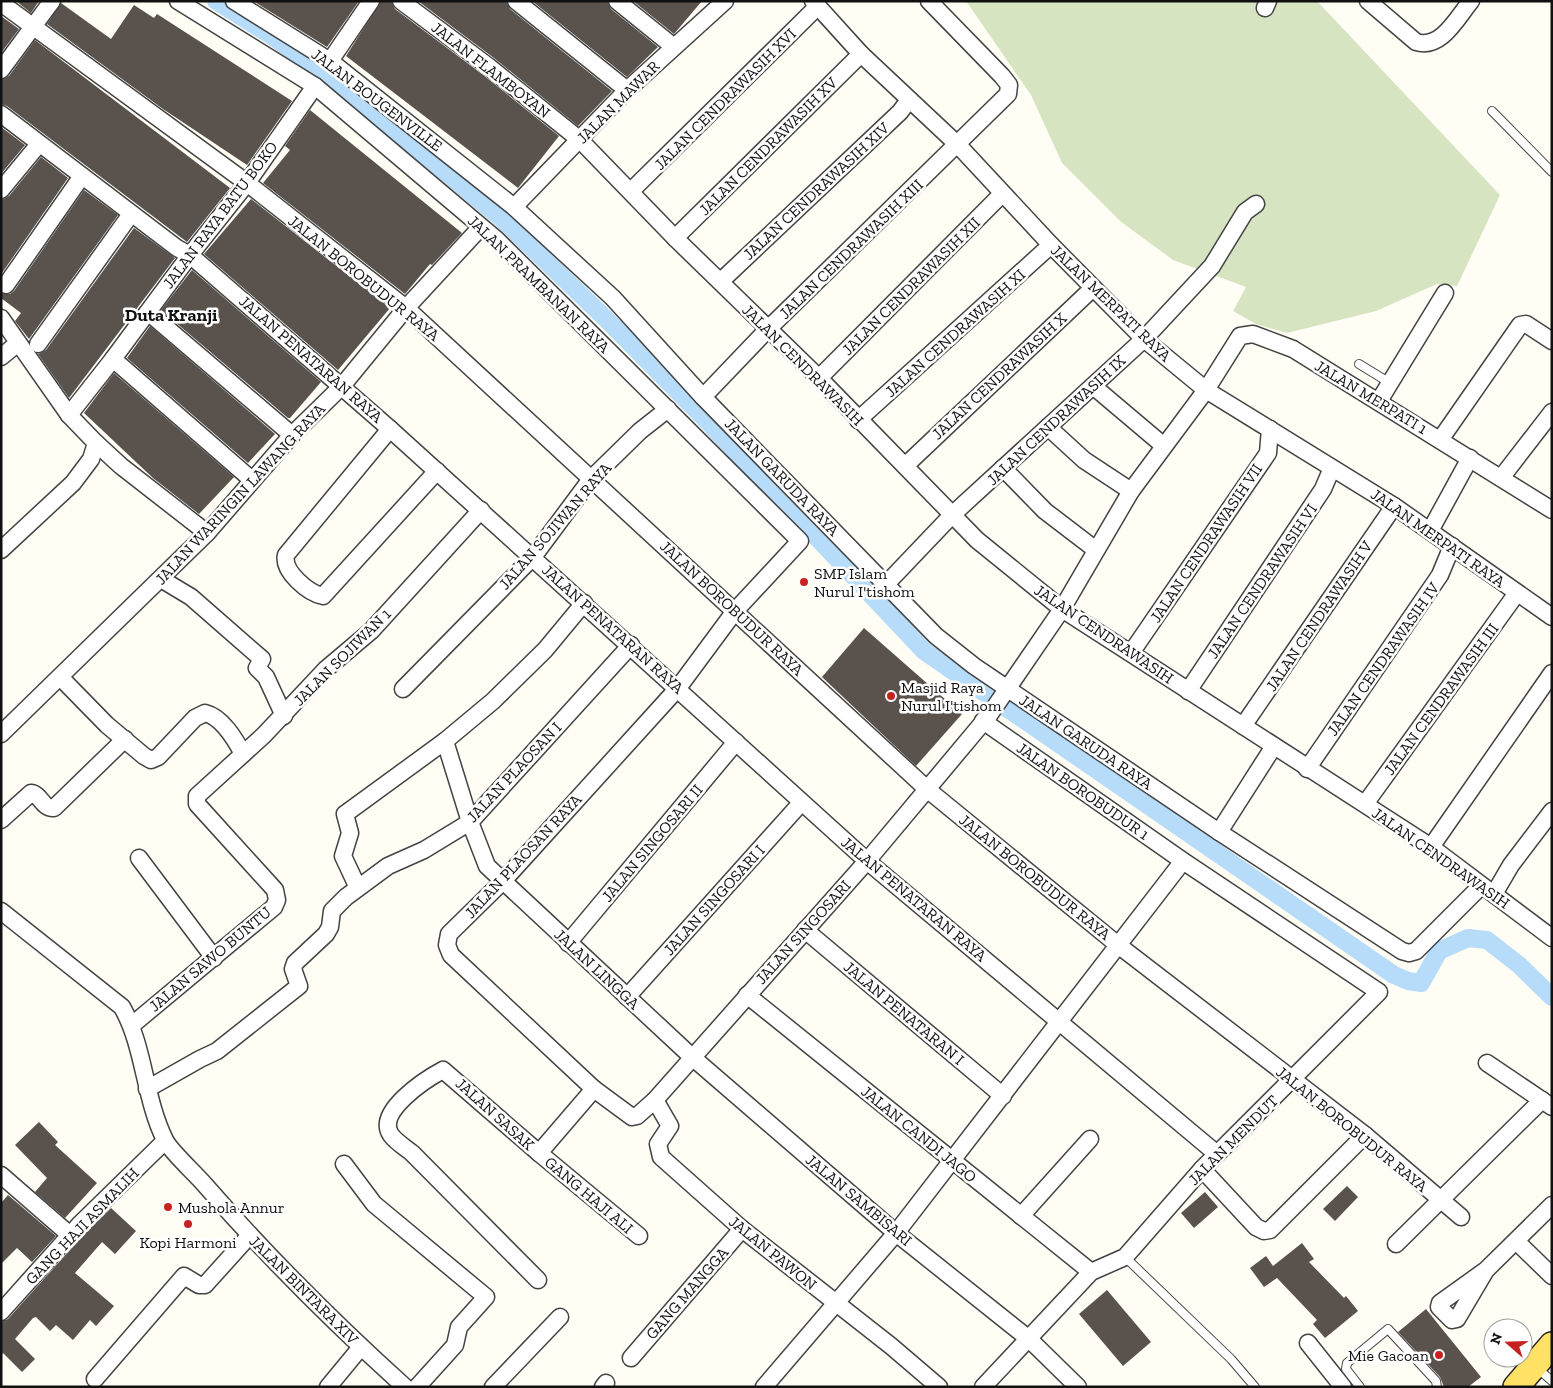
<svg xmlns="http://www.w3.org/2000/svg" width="1553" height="1388" viewBox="0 0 1553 1388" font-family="'Zilla Slab',serif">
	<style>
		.cemetery { fill: #d7e4c2 }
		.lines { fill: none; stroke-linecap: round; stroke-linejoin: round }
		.canal { stroke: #b6dcf9; stroke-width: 18 }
		.building { fill: #5a524c }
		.lane-casing { stroke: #434343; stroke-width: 10 }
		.street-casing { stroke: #434343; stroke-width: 19 }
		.primary-casing { stroke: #212121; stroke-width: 28 }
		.lane { stroke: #fff; stroke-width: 8 }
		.street { stroke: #fff; stroke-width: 16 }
		.primary { stroke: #fee165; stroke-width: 25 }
		.poi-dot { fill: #c82220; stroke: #fff; stroke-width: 2 }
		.labels { text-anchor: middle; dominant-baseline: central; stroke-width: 5; stroke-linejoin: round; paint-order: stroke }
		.street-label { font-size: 16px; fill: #101010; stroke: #fff }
		.poi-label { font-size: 16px; fill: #101010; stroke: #fff; text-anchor: start }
		.neighbourhood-label { font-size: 18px; font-weight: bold; fill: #101010; stroke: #fff }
	</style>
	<rect width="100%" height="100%" fill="#fffdf4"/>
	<path class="cemetery" d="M966,1H1317L1500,195L1457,286L1437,284L1376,311L1287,333L1256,324L1233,311L1246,287L1173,260L1120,221L1062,163L1031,95Z"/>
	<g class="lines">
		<path class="canal" d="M216,1L275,38L354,97L500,217L606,319L709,423L924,651L1394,975L1408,981L1421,983L1439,951L1468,938L1487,940L1519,965L1552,997"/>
	</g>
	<g class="building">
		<path d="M16,1H39L31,13Z"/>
		<path d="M253,1H359L327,47Z"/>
		<path d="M381,1H391L395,9L482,74L559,136L518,188L346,56Z"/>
		<path d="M418,1H506L510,9L612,91L578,126L494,58Z"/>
		<path d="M532,1H607L611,9L658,47L627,77Z"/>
		<path d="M633,1H702L674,34Z"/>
		<path d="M61,3L111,39L134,5L154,18L157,14L292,101L247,165L163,109L47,24Z"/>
		<path d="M1,16L19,29L1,53Z"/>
		<path d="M35,40L230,188L187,242L7,106L1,104V80L9,76Z"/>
		<path d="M310,110L462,233L432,265L430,264L405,294L263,183L290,150L285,146Z"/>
		<path d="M1,127L25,145L1,174Z"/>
		<path d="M41,157L68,178L2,273L1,200L9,196Z"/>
		<path d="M84,190L118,215L29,339L15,321L21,313L1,298V294H10L14,291Z"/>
		<path d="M251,199L390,308L338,370L204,254Z"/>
		<path d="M134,228L175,258L69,398L38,354L46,350Z"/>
		<path d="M192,270L321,382L290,418H288L161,310Z"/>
		<path d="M150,326L275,434L248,463L127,358Z"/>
		<path d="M114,373L234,477L199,514L153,478L84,413Z"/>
		<path d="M864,628L962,714L916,766L822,677Z"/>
		<path d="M39,1122L58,1142L55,1145L97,1183L65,1218L35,1192L47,1178L15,1145Z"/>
		<path d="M1347,1186L1358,1197L1335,1221L1323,1209Z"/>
		<path d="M1205,1192L1218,1207L1194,1228L1181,1213Z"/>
		<path d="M8,1195L56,1236L32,1262L17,1248L1,1264V1203Z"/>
		<path d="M111,1208L136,1231L115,1254L102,1242L75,1273L114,1306L96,1326L90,1320L73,1340L56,1325L50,1331L36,1317L33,1318L15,1339L35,1359L22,1372L3,1353L1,1356V1322L8,1319L86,1232Z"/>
		<path d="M1302,1243L1314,1259L1309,1262L1344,1298L1346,1296L1358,1311L1325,1338L1313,1324L1317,1320L1277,1278L1264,1287L1250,1268L1266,1256L1273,1266Z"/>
		<path d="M1107,1290L1151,1342L1123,1366L1079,1314Z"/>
		<path d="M1426,1309L1481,1377L1468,1387H1444L1440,1377L1398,1332Z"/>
	</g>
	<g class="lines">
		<defs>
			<g id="lane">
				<path d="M1492,111L1552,172"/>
				<path d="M1359,364L1390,383"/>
				<path d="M1125,1257L1231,1359L1255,1387"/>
				<path d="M1537,1368L1552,1381"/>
				<path d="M1360,1387L1346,1369L1347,1363L1388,1329L1436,1381L1437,1387"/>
			</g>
			<g id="street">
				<path d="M178,1L315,86L496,239L800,541L735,611L678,688L503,881L449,934L447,945L451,955L594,1089"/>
				<path d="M234,1L330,61L514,207L613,298L703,397L936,636L974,666L1219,832L1402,951L1409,953L1416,951L1481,886"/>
				<path d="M401,1L488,66L580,140L675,238L819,378L977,540L1062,609L1431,847L1552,938"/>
				<path d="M516,1L627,90"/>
				<path d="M617,1L674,47"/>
				<path d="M813,1L861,54L958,145L1051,245L1144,339L1206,390L1394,506L1552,617"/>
				<path d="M1368,1L1416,42C1441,50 1457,18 1471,1"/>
				<path d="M1,3L247,183L406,308L928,790L1118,945L1365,1135L1461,1217"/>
				<path d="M1265,8L1268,1"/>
				<path d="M330,61L371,1"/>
				<path d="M1,70L52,1"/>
				<path d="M1,114L177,248L190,255L390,429L867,861L1217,1154"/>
				<path d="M1,190L39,144"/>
				<path d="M631,191L818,6"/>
				<path d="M514,207L627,90L725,1"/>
				<path d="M675,238L861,54"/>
				<path d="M721,281L900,112L909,100"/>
				<path d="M6,285L82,176"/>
				<path d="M148,312L292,435"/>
				<path d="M1,318L69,415L96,443L91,459L73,483L1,550"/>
				<path d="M38,344L131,214"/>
				<path d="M1,357L18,343"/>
				<path d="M113,359L252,480"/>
				<path d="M819,378L1002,194"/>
				<path d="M1093,386L1164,446"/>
				<path d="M703,397L767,330L1008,94L1009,85L1002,76L929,1"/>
				<path d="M1379,401L1445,293"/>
				<path d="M69,415L113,359L190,255L247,183L315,86"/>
				<path d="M858,420L1051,245"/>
				<path d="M1048,427L1084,460L1131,491"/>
				<path d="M390,429L286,555C282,571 308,593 323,596L437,471"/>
				<path d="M1440,440L1520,325L1526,324L1552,341"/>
				<path d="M96,443L121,466L207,533"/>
				<path d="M905,466L1093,288"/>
				<path d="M1003,468L1045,511L1096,550"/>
				<path d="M1501,478L1552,412"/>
				<path d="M1430,531L1470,458"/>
				<path d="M161,579L191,597L262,659L257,668L266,677L284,716"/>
				<path d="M885,582L891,579L952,515L1144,339L1212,266L1245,212L1256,204"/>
				<path d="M584,603L545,650L493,701L445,741L470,822L487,866L692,1057L896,1233L1029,1339L1078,1387"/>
				<path d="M1131,653L1268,453L1270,429"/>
				<path d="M61,678L107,725L144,756L151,760L158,757L195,718L205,713C222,717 235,739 243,754"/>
				<path d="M403,689L533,557L591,479L640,431L668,409"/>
				<path d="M1188,691L1323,489L1332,468"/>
				<path d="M1243,726L1394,506"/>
				<path d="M1,734L207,533L292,435L342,386L406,308L481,227"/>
				<path d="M1307,769L1440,575L1452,546"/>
				<path d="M1365,804L1517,593"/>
				<path d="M1,820L31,793C41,794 42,809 54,808L125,739"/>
				<path d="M1219,832L1274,746"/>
				<path d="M1431,847L1552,673"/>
				<path d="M139,858L214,958"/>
				<path d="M358,888L343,856L350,833L345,814L445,741"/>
				<path d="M1494,894L1511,865L1552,811"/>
				<path d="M1,911L122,1007C145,1048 144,1098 165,1140C170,1151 196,1174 205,1185C267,1256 334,1323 405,1387"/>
				<path d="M805,930L1003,1096"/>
				<path d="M568,943L736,742"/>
				<path d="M747,995L1091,1272"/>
				<path d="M627,997L801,803"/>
				<path d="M132,1025L274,907L277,900L275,890L197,804V796L264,735L326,669L371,631L481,510"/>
				<path d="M1487,1063L1552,1107"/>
				<path d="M147,1089L200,1059L217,1051L299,986L293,969L295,963L326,934L330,927L332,911L346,897L388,866L424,850L470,822L631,645"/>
				<path d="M655,1100L670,1126L658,1144L661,1157L742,1229L891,1346L939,1387"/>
				<path d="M539,1153L639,1236"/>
				<path d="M344,1164L374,1204L486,1297L459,1327L455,1345L417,1387"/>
				<path d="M1202,1169L1256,1227L1264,1231L1270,1230L1365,1135"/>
				<path d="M1,1175L70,1235"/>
				<path d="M1021,1216L1090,1139"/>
				<path d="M1516,1241L1552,1276"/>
				<path d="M1396,1244L1542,1100"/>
				<path d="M1486,1270L1457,1319L1452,1320L1439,1307L1440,1303L1486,1270L1552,1205"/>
				<path d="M538,1280L412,1153C406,1148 396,1142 391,1135C375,1112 426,1079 443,1070L539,1153L594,1089L632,1117L637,1116L655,1100L867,861L990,714L1062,609L1131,491L1206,390L1240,336L1253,334L1293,349L1552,510"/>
				<path d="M1,1312L79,1225L165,1141"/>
				<path d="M1308,1343L1343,1387"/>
				<path d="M631,1358L742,1229"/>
				<path d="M95,1379L184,1276L199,1285H205L250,1235"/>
				<path d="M328,1387L361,1347"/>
				<path d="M493,1387L560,1317"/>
				<path d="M603,1387L606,1383"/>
				<path d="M764,1387L896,1233L1183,861"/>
				<path d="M983,1387L1091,1272L1125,1257L1202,1169L1379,992L1183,861L983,721"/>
			</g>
			<path id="primary" d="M1516,1387L1552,1345"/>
		</defs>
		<use href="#lane" class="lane-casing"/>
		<use href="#street" class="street-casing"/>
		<use href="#primary" class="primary-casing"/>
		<use href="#lane" class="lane"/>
		<use href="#street" class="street"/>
		<use href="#primary" class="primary"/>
	</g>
	<g class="poi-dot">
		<circle cx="804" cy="582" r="5"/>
		<circle cx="891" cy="696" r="5"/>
		<circle cx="168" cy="1207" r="5"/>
		<circle cx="188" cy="1224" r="5"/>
		<circle cx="1439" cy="1355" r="5"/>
	</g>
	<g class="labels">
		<g class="street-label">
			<text transform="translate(491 70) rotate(38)">JALAN FLAMBOYAN</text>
			<text transform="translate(725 99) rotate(-45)">JALAN CENDRAWASIH XVI</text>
			<text transform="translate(377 100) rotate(37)">JALAN BOUGENVILLE</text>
			<text transform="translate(618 102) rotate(-45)">JALAN MAWAR</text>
			<text transform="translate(768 146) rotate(-45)">JALAN CENDRAWASIH XV</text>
			<text transform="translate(816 191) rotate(-43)">JALAN CENDRAWASIH XIV</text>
			<text transform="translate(220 215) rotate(-53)">JALAN RAYA BATU BOKO</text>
			<text transform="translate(851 249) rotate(-44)">JALAN CENDRAWASIH XIII</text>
			<text transform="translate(364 278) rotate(39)">JALAN BOROBUDUR RAYA</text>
			<text transform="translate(539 284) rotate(44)">JALAN PRAMBANAN RAYA</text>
			<text transform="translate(911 286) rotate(-45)">JALAN CENDRAWASIH XII</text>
			<text transform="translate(1111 303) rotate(44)">JALAN MERPATI RAYA</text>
			<text transform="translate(955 333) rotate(-42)">JALAN CENDRAWASIH XI</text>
			<text transform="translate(311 359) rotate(41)">JALAN PENATARAN RAYA</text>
			<text transform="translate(803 365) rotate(45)">JALAN CENDRAWASIH</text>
			<text transform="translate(999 376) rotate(-43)">JALAN CENDRAWASIH X</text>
			<text transform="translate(1371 397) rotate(31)">JALAN MERPATI 1</text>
			<text transform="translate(1056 420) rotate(-43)">JALAN CENDRAWASIH IX</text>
			<text transform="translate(782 477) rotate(46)">JALAN GARUDA RAYA</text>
			<text transform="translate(240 494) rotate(-47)">JALAN WARINGIN LAWANG RAYA</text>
			<text transform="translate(555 526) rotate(-49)">JALAN SOJIWAN RAYA</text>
			<text transform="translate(1438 538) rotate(35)">JALAN MERPATI RAYA</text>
			<text transform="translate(1206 543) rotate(-56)">JALAN CENDRAWASIH VII</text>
			<text transform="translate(1262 581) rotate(-56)">JALAN CENDRAWASIH VI</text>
			<text transform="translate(732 608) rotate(43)">JALAN BOROBUDUR RAYA</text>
			<text transform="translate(1319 616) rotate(-56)">JALAN CENDRAWASIH V</text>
			<text transform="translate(613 629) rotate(42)">JALAN PENATARAN RAYA</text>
			<text transform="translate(1104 634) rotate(34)">JALAN CENDRAWASIH</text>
			<text transform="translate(342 657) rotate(-45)">JALAN SOJIWAN 1</text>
			<text transform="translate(1383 659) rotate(-55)">JALAN CENDRAWASIH IV</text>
			<text transform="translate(1441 699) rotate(-54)">JALAN CENDRAWASIH III</text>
			<text transform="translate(1086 742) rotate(34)">JALAN GARUDA RAYA</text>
			<text transform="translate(514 772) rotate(-47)">JALAN PLAOSAN I</text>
			<text transform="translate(1083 791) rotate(35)">JALAN BOROBUDUR 1</text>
			<text transform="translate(652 843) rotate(-50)">JALAN SINGOSARI II</text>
			<text transform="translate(523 856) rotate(-47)">JALAN PLAOSAN RAYA</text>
			<text transform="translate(1441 858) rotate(35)">JALAN CENDRAWASIH</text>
			<text transform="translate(1035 877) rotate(39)">JALAN BOROBUDUR RAYA</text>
			<text transform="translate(914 899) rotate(40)">JALAN PENATARAN RAYA</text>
			<text transform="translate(714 900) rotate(-48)">JALAN SINGOSARI I</text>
			<text transform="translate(803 932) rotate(-48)">JALAN SINGOSARI</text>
			<text transform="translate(210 959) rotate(-40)">JALAN SAWO BUNTU</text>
			<text transform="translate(597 969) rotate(43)">JALAN LINGGA</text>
			<text transform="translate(904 1013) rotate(40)">JALAN PENATARAN I</text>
			<text transform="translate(495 1114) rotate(42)">JALAN SASAK</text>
			<text transform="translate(1352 1129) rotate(39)">JALAN BOROBUDUR RAYA</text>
			<text transform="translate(919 1134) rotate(39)">JALAN CANDI JAGO</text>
			<text transform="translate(1233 1140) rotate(-45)">JALAN MENDUT</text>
			<text transform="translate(589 1195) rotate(40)">GANG HAJI ALI</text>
			<text transform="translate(859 1200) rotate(40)">JALAN SAMBISARI</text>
			<text transform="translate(82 1226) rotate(-46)">GANG HAJI ASMALIH</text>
			<text transform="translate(773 1253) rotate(39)">JALAN PAWON</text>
			<text transform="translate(304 1290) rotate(45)">JALAN BINTARA XIV</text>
			<text transform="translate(687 1293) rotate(-49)">GANG MANGGA</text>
		</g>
		<g class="poi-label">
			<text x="814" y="573">SMP Islam<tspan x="814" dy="18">Nurul I'tishom</tspan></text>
			<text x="901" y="687">Masjid Raya<tspan x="901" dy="18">Nurul I'tishom</tspan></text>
			<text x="178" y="1207">Mushola Annur</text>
			<text x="188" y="1242" text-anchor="middle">Kopi Harmoni</text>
			<text x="1429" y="1355" text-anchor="end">Mie Gacoan</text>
		</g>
		<g class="neighbourhood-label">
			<text x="171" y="315">Duta Kranji</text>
		</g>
	</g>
	<rect width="1553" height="1388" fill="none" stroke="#101010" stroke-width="5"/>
	<g transform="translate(1508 1343) rotate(290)"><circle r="24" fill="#ffffff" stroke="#9f9f9f"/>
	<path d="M0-4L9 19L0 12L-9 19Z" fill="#c82220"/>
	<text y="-8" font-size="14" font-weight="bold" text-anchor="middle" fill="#101010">N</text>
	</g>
</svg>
